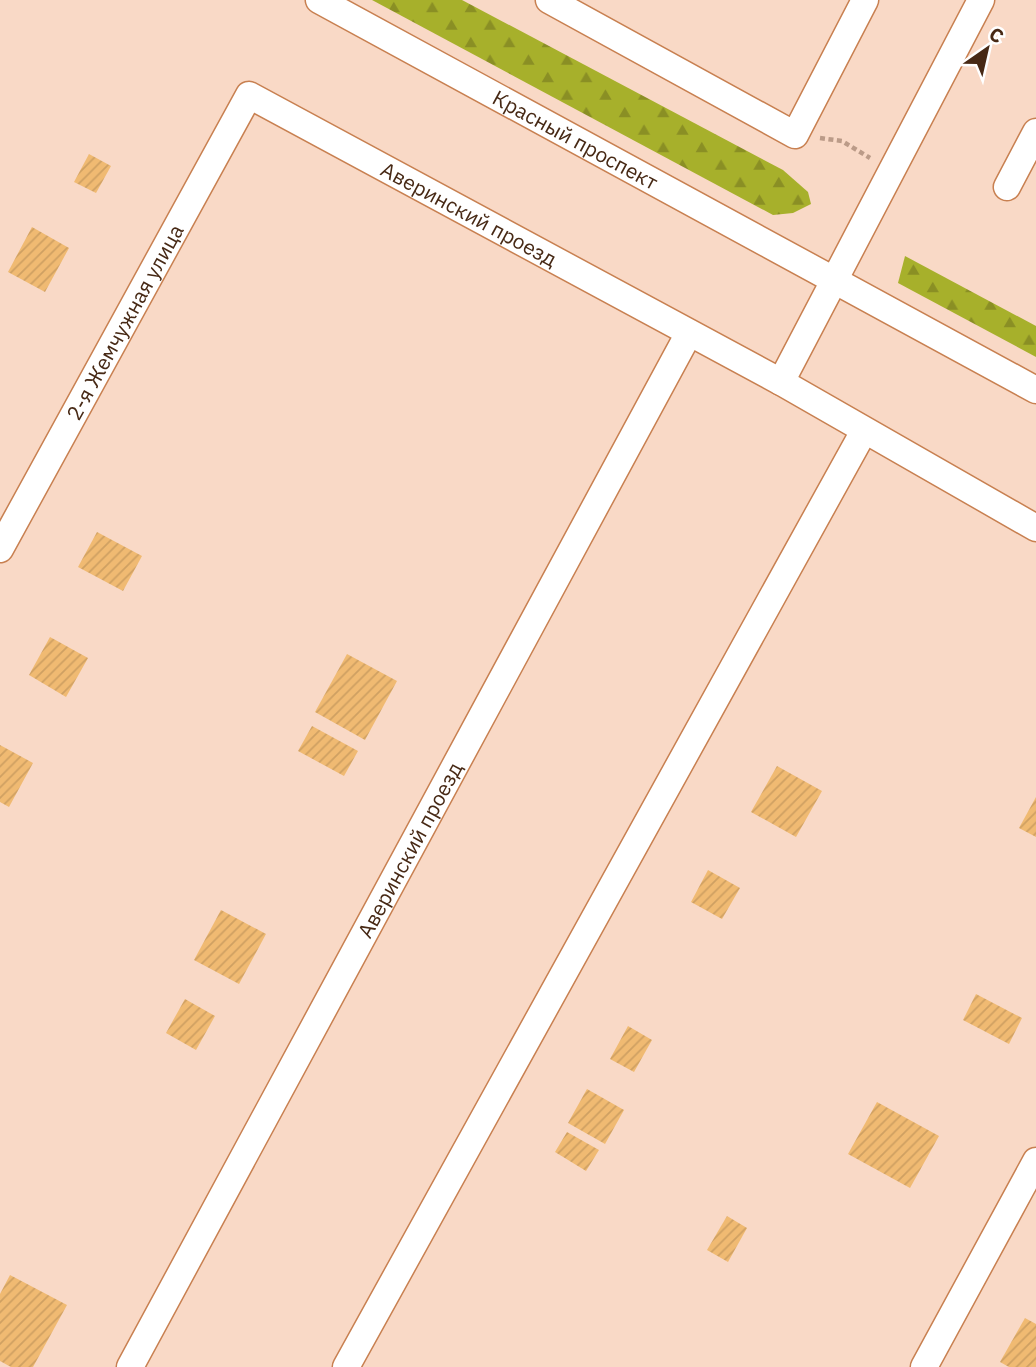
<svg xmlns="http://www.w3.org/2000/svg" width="1036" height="1367" viewBox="0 0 1036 1367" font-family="'IBM Plex Sans',sans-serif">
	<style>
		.forest { fill: url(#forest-firs) }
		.building { fill: url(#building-hatch) }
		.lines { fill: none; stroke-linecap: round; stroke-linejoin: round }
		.minor-casing { stroke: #c88051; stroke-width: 29 }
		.path { stroke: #bb9b88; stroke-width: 4.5; stroke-dasharray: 5 3.5; stroke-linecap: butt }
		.minor { stroke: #fff; stroke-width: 26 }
		.labels { text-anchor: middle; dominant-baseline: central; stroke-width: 6; stroke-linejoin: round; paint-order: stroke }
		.street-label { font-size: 21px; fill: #472915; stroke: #fff }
	</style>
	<defs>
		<pattern id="forest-firs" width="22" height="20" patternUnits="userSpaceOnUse" patternTransform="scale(1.75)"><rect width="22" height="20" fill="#a7b02b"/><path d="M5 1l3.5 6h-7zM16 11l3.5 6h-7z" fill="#8a8f24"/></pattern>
		<pattern id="building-hatch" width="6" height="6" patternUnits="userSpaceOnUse" patternTransform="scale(1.75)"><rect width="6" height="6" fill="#f0ba72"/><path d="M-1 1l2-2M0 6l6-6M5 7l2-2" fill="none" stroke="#cfa062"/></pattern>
	</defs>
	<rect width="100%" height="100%" fill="#f9d9c6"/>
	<g class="forest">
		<path d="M372,0H462L783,170L808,192L811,204L793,213L773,215Z"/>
		<path d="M905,256L1036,326V357L898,283Z"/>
	</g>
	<g class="building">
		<path d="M89,154L111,166L96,193L74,182Z"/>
		<path d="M32,227L69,248L45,292L8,272Z"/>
		<path d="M97,532L142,556L123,591L78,567Z"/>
		<path d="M50,637L88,658L66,697L29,675Z"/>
		<path d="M347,654L397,681L365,740L315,712Z"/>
		<path d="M312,726L358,751L344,776L298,751Z"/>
		<path d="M0,745L33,763L9,807L0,802Z"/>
		<path d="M777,766L822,791L796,837L751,812Z"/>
		<path d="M1036,797V837L1019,828Z"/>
		<path d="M708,870L740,888L722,919L691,902Z"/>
		<path d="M221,910L266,934L239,984L194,960Z"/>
		<path d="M976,994L1022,1018L1009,1044L963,1020Z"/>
		<path d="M185,999L215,1016L196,1050L166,1033Z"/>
		<path d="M628,1026L652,1040L634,1072L610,1059Z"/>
		<path d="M587,1089L624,1110L605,1144L568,1123Z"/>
		<path d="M877,1102L939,1136L910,1188L848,1154Z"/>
		<path d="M567,1132L599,1150L586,1171L555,1152Z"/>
		<path d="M727,1216L747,1228L728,1262L707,1250Z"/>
		<path d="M10,1275L67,1305L33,1367H11L0,1361V1294Z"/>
		<path d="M1025,1318L1036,1324V1367H1009L1000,1362Z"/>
	</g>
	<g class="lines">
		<defs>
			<g id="minor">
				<path id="s1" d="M319,0L1036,390"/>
				<path d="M549,0L795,135L865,0"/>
				<path d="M1007,187L1036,132"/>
				<path d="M781,382L981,0"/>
				<path id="s2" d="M0,549L249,95L781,382L1036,528"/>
				<path id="s3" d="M130,1367L689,333"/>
				<path d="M346,1367L864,431"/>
				<path d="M924,1367L1036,1161"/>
			</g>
		</defs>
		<use href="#minor" class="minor-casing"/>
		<path class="path" d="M820,138L842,141L870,158"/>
		<use href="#minor" class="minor"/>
	</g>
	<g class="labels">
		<g class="street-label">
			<text stroke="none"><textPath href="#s1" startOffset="292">Красный проспект</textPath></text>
			<text stroke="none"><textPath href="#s2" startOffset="768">Аверинский проезд</textPath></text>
			<text stroke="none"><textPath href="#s2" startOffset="259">2-я Жемчужная улица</textPath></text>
			<text stroke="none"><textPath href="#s3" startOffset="588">Аверинский проезд</textPath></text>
		</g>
	</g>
	<g transform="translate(987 49) rotate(34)" stroke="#ffffff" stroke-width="5" paint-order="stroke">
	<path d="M0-5L12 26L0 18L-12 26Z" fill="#472915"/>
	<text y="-10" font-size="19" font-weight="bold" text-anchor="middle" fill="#472915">С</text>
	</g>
</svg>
